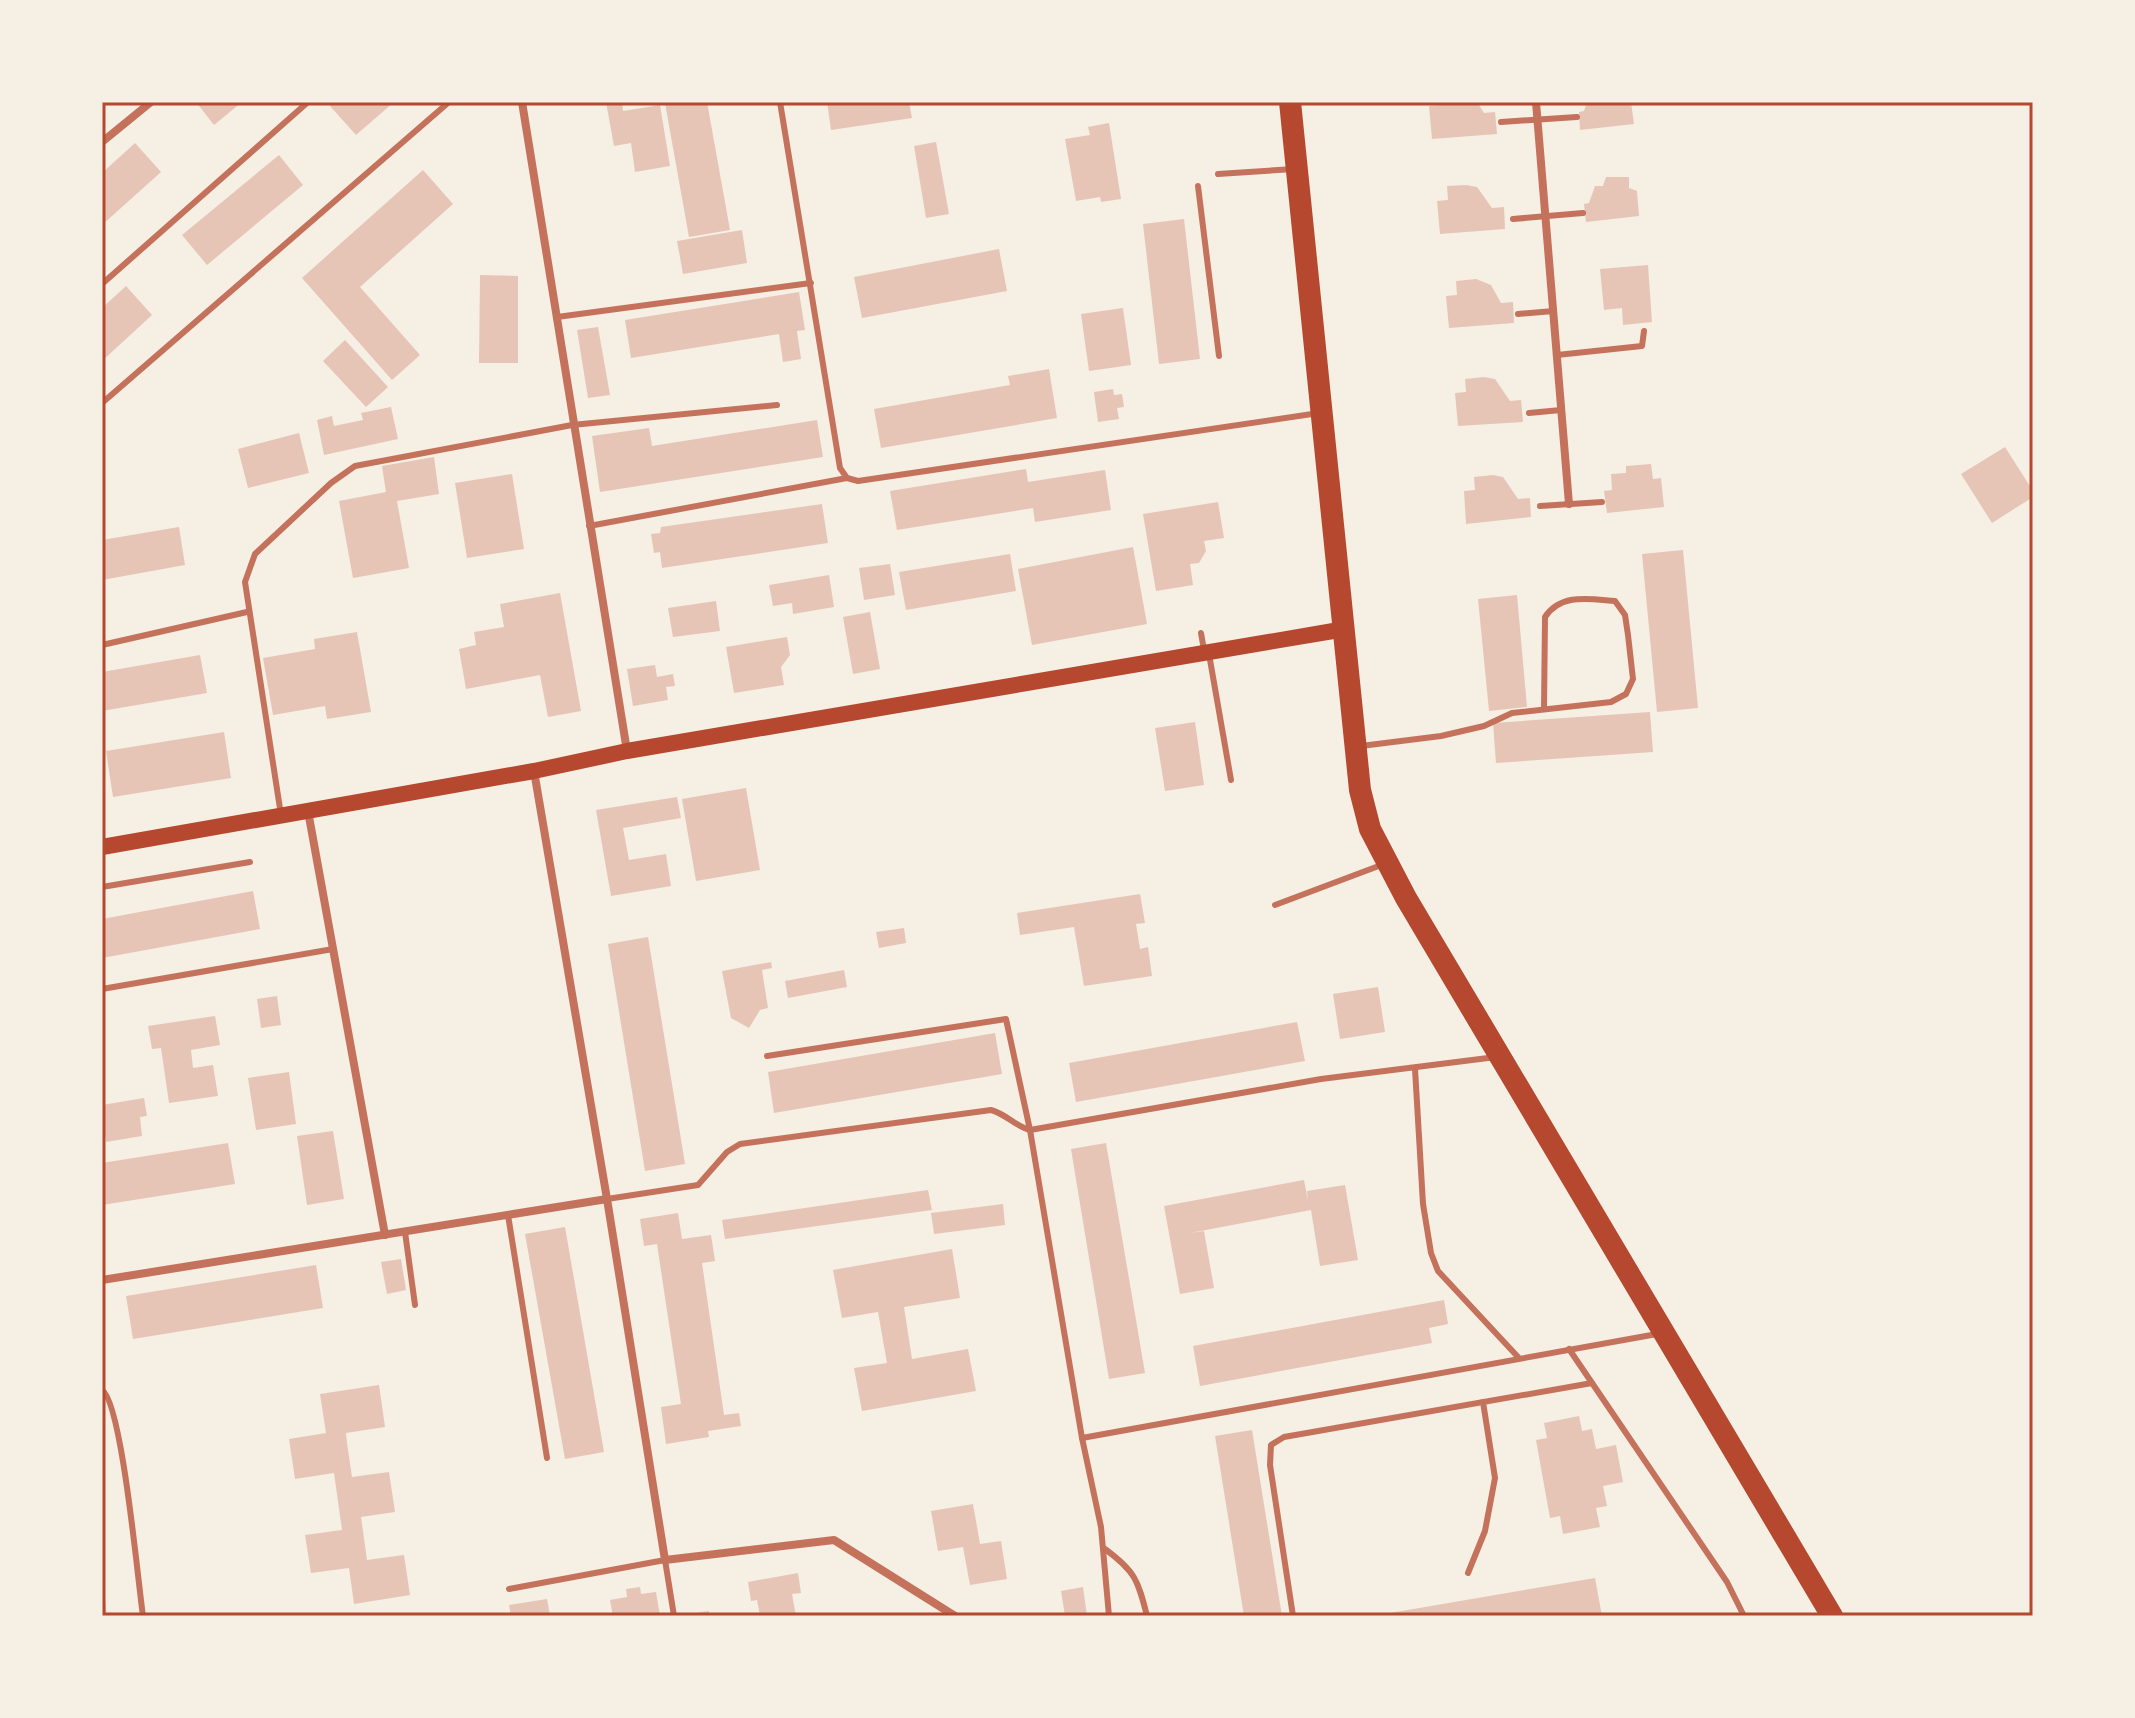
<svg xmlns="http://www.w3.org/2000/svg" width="2135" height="1718" viewBox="0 0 2135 1718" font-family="Roboto,sans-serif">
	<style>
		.building { fill: #e6c5b7 }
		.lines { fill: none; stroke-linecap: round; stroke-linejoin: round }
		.service { stroke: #c5725c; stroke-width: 6 }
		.minor { stroke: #c5725c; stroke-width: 8 }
		.secondary { stroke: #b5482f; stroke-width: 16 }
		.trunk { stroke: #b5482f; stroke-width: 22 }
		.neatline { fill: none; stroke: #b5482f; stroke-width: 3 }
	</style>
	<rect width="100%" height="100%" fill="#f6efe4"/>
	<g class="building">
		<path d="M196,102H242L214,125Z"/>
		<path d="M334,102H394L356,135L330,106Z"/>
		<path d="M606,102H622L623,111L660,105L670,166L635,172L631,143L614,146Z"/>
		<path d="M707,102L730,230L689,237L665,103Z"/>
		<path d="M827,102H909L912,118L831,130Z"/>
		<path d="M1440,102H1477L1484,113L1495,112L1497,134L1432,139L1429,106L1440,105Z"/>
		<path d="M1587,102H1631L1634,124L1580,130L1579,112L1584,111Z"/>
		<path d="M1109,123L1121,199L1101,202L1100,197L1076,201L1065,139L1090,135L1088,127Z"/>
		<path d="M936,142L949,214L926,218L914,146Z"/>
		<path d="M135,143L161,172L102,225V173Z"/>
		<path d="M279,155L303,185L207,265L182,235Z"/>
		<path d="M423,170L453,204L360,287L420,355L392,380L302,278Z"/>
		<path d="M1606,177H1629V188L1637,191L1639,216L1586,222L1584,204L1589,203L1595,186H1603Z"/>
		<path d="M1466,185L1477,187L1492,208L1504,207L1505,229L1440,234L1437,201L1448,200L1447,186Z"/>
		<path d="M1184,219L1200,359L1159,364L1143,224Z"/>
		<path d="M742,230L747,263L683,274L677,241Z"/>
		<path d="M999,249L1007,291L862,318L854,277Z"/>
		<path d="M1648,265L1652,322L1623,325L1622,308L1604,310L1600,269Z"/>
		<path d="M480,275L518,276V363H479Z"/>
		<path d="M1476,279L1491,285L1501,303L1513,302L1514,323L1449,328L1446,296L1457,295L1456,281Z"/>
		<path d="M126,286L152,315L102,361V308Z"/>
		<path d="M799,292L805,330L797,331L801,359L783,362L779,334L631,358L625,320Z"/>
		<path d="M1123,308L1131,365L1089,371L1081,314Z"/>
		<path d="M598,327L610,395L588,398L577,330Z"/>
		<path d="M345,340L388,387L366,407L323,361Z"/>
		<path d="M1049,369L1057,418L881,448L874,409L1010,385L1008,376Z"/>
		<path d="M1484,377L1495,379L1510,401L1521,400L1523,422L1458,426L1455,393L1466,392L1465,379Z"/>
		<path d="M1113,389L1114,395L1122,394L1124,407L1117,408L1119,419L1098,422L1094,392Z"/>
		<path d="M391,407L398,439L324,455L317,420L332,416L334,426L363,420L361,413Z"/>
		<path d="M817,420L823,457L600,492L592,436L649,428L652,446Z"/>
		<path d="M299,433L309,473L248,488L238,449Z"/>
		<path d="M2005,447L2033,491V497L1992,523L1961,474Z"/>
		<path d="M434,457L439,494L397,501L409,568L353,578L339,501L386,492L382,466Z"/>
		<path d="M1651,464L1653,479L1661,478L1664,507L1607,513L1604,491L1612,490L1611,474L1626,473V466Z"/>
		<path d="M1026,469L1028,482L1105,470L1111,510L1035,522L1033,508L897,530L890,491Z"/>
		<path d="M512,474L524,549L467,558L455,483Z"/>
		<path d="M1493,475L1503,477L1518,499L1530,498L1531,517L1466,524L1464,491L1475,490L1474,477Z"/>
		<path d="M1218,502L1224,538L1204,541L1206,551L1199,563L1190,564L1193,585L1156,591L1143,514Z"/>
		<path d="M822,504L828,543L662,568L660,552L654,553L651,534L660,533L661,527Z"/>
		<path d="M179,527L185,565L102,580V540Z"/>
		<path d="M1133,547L1147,624L1032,645L1018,569Z"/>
		<path d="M1683,550L1698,708L1657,712L1642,554Z"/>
		<path d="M1010,554L1016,591L906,610L899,572Z"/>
		<path d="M890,564L895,595L864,600L859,568Z"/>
		<path d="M829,575L834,607L793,614L792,603L773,606L769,585Z"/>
		<path d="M560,593L581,711L548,717L540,675L466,689L459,649L476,645L474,632L504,627L500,604Z"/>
		<path d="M1517,595L1527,707L1489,711L1478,599Z"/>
		<path d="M716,601L720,631L673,637L668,608Z"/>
		<path d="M870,612L880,669L853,674L843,617Z"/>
		<path d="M357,632L371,712L327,719L325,706L273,715L263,658L315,649L314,639Z"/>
		<path d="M787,637L790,655L781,667L784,685L734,693L726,647Z"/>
		<path d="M200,655L207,693L102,711V672Z"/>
		<path d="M655,665L657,677L673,674L675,686L666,687L668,700L633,706L627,669Z"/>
		<path d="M1650,712L1653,752L1496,763L1493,723Z"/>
		<path d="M1195,722L1204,785L1165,791L1155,728Z"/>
		<path d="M224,732L231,778L113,797L106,751Z"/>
		<path d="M746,788L760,870L696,881L682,799Z"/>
		<path d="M677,797L681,818L623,828L629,860L666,854L671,886L611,896L596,810Z"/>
		<path d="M253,891L260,929L102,958V919Z"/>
		<path d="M1140,894L1145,923L1136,924L1140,949L1148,947L1152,976L1084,986L1074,927L1020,935L1017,913Z"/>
		<path d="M904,928L906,943L879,948L876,932Z"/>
		<path d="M648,937L685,1164L645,1171L608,944Z"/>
		<path d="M771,962L772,968L762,970L768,1008L760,1010L749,1028L731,1018L722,971Z"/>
		<path d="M844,970L847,987L788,998L785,981Z"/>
		<path d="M1378,987L1385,1032L1340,1039L1333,994Z"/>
		<path d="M277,996L281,1025L261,1028L257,999Z"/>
		<path d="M215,1016L220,1045L191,1050L193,1068L213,1065L218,1096L169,1103L161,1048L152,1049L148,1026Z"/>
		<path d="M1297,1022L1305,1061L1076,1102L1069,1063Z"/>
		<path d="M995,1033L1002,1074L774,1113L768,1072Z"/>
		<path d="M289,1072L296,1124L256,1130L248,1078Z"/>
		<path d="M144,1098L147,1116L140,1117L142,1136L106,1142L102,1105Z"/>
		<path d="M333,1131L344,1199L307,1205L297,1136Z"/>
		<path d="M228,1143L235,1184L102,1205V1163Z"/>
		<path d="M1106,1143L1145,1373L1109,1379L1071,1149Z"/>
		<path d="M1304,1180L1308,1201L1307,1191L1345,1185L1358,1260L1320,1266L1311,1210L1190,1233L1204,1231L1214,1288L1180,1294L1164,1206Z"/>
		<path d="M928,1190L932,1210L725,1239L722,1220Z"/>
		<path d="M1003,1204L1005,1225L934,1234L931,1213Z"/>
		<path d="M678,1213L682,1239L711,1235L715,1261L702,1263L724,1415L739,1413L741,1426L708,1431L709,1437L666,1444L661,1407L681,1404L657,1244L644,1246L640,1219Z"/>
		<path d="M565,1227L604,1452L565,1459L525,1234Z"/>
		<path d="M952,1249L960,1298L904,1307L912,1359L968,1349L976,1391L862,1411L854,1368L887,1363L878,1312L842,1318L833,1270Z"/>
		<path d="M401,1259L406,1290L387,1294L381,1262Z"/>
		<path d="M316,1265L323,1308L133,1339L126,1296Z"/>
		<path d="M1444,1300L1448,1324L1429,1328L1432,1343L1200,1386L1193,1346Z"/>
		<path d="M379,1385L385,1427L346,1433L347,1443L352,1477L389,1472L395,1512L361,1517L367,1560L404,1555L410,1595L354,1604L349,1568L311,1573L305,1535L342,1530L334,1473L295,1479L289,1439L326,1433L320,1394Z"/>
		<path d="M1579,1416L1582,1431L1592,1429L1596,1449L1616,1445L1623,1482L1603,1486L1607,1506L1596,1508L1600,1527L1563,1534L1560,1516L1550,1518L1536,1440L1547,1438L1544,1423Z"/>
		<path d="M1252,1430L1282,1616H1244L1215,1436Z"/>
		<path d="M973,1504L980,1544L1001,1541L1007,1579L970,1585L963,1547L938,1551L931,1511Z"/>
		<path d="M798,1573L801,1593L792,1594L796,1616H760L757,1600L751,1601L748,1582Z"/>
		<path d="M1595,1578L1602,1616H1384V1614Z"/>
		<path d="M640,1587L641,1594L656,1592L660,1616H613L610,1600L627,1597L626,1589Z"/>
		<path d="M1083,1587L1087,1616H1065L1061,1591Z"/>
		<path d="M102,1592H104L107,1616H102Z"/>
		<path d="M547,1599L550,1616H511L509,1605Z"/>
		<path d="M709,1611V1616H687V1614Z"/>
	</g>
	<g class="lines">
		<g class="service">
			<path d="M780,102L840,468L847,478L858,481L1319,413"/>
			<path d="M1501,122L1577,117"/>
			<path d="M1218,174L1294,169"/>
			<path d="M1198,186L1219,356"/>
			<path d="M1513,219L1583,213"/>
			<path d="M102,284L308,102"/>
			<path d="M1518,314L1554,311"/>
			<path d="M557,317L811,283"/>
			<path d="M1557,355L1642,346L1644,331"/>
			<path d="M102,403L449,102"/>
			<path d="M1529,413L1561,410"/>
			<path d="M1540,506L1602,502"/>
			<path d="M589,526L847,478"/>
			<path d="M1201,633L1204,650"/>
			<path d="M102,645L247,612"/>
			<path d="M1209,654L1231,780"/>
			<path d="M1361,746L1441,736L1484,726L1512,713L1611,702L1626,694L1633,679L1628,635L1625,615L1615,601C1589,599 1561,593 1545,617L1544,709"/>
			<path d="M281,815L245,582L255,554L331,483L355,466L572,425L777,405"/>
			<path d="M102,887L250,862"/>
			<path d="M1275,905L1384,864"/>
			<path d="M102,989L333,949"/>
			<path d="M767,1056L1006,1019L1030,1130"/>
			<path d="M1415,1069L1423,1204L1431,1253L1438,1271L1518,1357"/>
			<path d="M607,1199L698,1185L727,1152L740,1144L991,1110C1006,1114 1015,1126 1030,1130"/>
			<path d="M508,1215L547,1458"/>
			<path d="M405,1232L415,1305"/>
			<path d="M1569,1349L1727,1582L1744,1616"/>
			<path d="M102,1390C122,1402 138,1583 143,1616"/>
			<path d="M1082,1438L1657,1334"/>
			<path d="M1105,1549C1135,1571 1138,1580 1147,1616"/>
			<path d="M1468,1573L1485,1531L1495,1478L1483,1402"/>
			<path d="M509,1589L665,1560L674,1616"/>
			<path d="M1109,1616L1101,1527L1082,1438L1030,1130L1321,1079L1496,1057"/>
			<path d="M1293,1616L1270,1465L1271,1445L1284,1437L1592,1383"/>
		</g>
		<g class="minor">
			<path d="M522,102L627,751"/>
			<path d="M1536,102L1569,504"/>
			<path d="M102,142L151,102"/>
			<path d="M534,771L607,1199"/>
			<path d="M308,811L385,1235"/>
			<path d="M102,1280L607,1199L665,1560L834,1540L955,1616"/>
		</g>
		<path class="secondary" d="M102,847L534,771L627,751L1345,629"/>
		<path class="trunk" d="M1290,102L1360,790L1370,829L1406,898L1832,1616"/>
	</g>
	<rect width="2135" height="1718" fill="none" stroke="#f6efe4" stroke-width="208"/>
	<rect x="104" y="104" width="1927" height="1510" class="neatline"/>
</svg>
